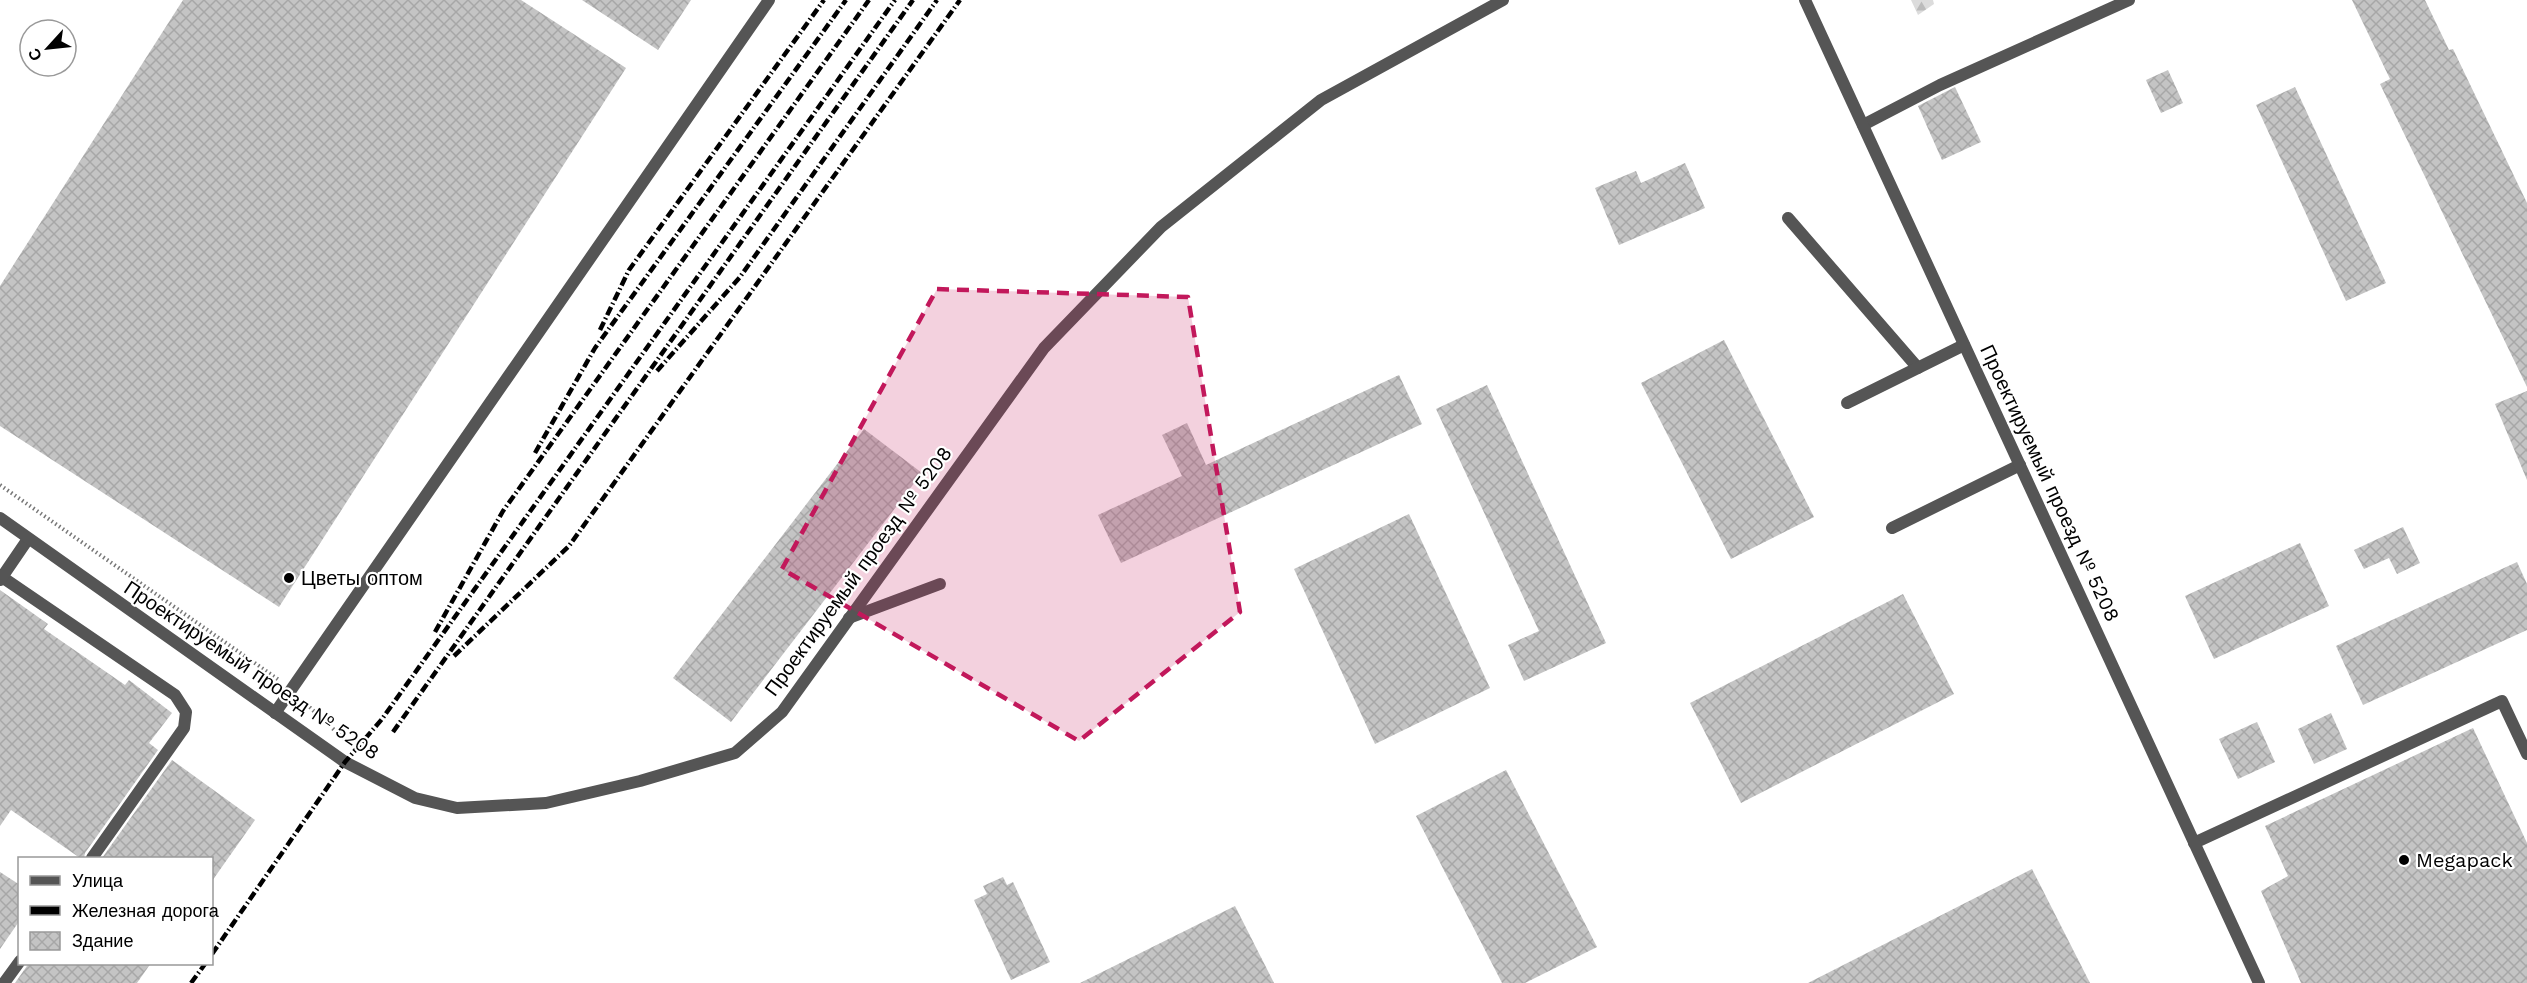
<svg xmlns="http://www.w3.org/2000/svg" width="2527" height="983" viewBox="0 0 2527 983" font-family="'Work Sans',sans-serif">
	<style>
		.forest { fill: url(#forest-firs) }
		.building { fill: url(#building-cross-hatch) }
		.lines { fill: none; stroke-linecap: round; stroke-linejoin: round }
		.path { stroke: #777; stroke-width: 4; stroke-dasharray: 1.5 3; stroke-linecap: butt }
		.lane { stroke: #555; stroke-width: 12 }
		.street { stroke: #555; stroke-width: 12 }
		.rail { stroke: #000; stroke-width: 4.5; stroke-dasharray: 9 3 1.5 3; stroke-linecap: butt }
		.marked { fill: #c2185b; fill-opacity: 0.2; stroke: #c2185b; stroke-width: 4.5; stroke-dasharray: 12 8; stroke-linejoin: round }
		.poi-dot { fill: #000; stroke: #fff; stroke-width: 2 }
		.labels { text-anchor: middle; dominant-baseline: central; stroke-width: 4.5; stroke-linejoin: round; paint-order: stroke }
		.street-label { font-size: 20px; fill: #000; stroke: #fff }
		.poi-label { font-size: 20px; fill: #000; stroke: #fff; text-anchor: start }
	</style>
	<defs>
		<pattern id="forest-firs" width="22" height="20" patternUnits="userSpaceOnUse" patternTransform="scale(1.5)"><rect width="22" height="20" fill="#dcdcdc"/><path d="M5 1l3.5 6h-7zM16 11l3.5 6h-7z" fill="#bbb"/></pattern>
		<pattern id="building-cross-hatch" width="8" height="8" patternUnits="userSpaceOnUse" patternTransform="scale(1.5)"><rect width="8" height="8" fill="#c4c4c4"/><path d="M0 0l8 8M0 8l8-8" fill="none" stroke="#a7a7a7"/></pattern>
	</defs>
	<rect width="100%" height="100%" fill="#fff"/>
	<path class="forest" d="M1911,0H1933L1934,4L1918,15Z"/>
	<g class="building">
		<path d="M183,0H521L626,68L279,607L0,426V286Z"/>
		<path d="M582,0H691L658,50Z"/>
		<path d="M2352,0H2425L2449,50L2453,49L2527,203V387L2380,84L2390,79Z"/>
		<path d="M2168,70L2183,103L2161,113L2146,80Z"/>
		<path d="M1955,87L1981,142L1942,160L1918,106Z"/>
		<path d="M2295,87L2386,283L2346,301L2256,105Z"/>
		<path d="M1685,163L1705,208L1619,245L1595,188L1636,171L1641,183Z"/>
		<path d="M1724,340L1814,517L1731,559L1641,383Z"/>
		<path d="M1399,375L1422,424L1121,563L1098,515L1182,476L1162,435L1187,423L1206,465Z"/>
		<path d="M1487,385L1606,643L1524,681L1508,645L1539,631L1436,409Z"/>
		<path d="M2527,391V480L2495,404Z"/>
		<path d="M864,429L922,473L731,722L673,678Z"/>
		<path d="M1409,514L1490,688L1375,744L1294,569Z"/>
		<path d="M2403,527L2420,563L2397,574L2389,558L2364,569L2354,550Z"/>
		<path d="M2300,543L2329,606L2214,659L2185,596Z"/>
		<path d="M2517,562L2527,584V630L2363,705L2336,646Z"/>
		<path d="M0,590L48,624L44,629L125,685L129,680L172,713L149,743L158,750L85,853L84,858H80L11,810L0,826Z"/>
		<path d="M1903,594L1954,694L1741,803L1690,703Z"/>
		<path d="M2331,713L2347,749L2314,764L2298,729Z"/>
		<path d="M2257,722L2275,762L2238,779L2219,739Z"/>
		<path d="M2473,728L2527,843V983H2301L2261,891L2288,876L2265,826Z"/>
		<path d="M172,760L255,820L212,881V858H102Z"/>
		<path d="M1506,770L1597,947L1525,983H1502L1416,816Z"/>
		<path d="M2032,869L2090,983H1808Z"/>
		<path d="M0,872L20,885V920L0,949Z"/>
		<path d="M1003,877L1007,885L1013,882L1050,962L1011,980L974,900L987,894L983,886Z"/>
		<path d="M1235,906L1274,983H1080Z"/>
		<path d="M29,963H151L137,983H15Z"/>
	</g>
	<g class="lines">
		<g class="path">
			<path d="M0,485L279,680"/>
			<path d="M303,701L344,739"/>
		</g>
		<g class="lane">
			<path d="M1863,125L1940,85L2129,0"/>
			<path d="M1788,218L1918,368"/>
			<path d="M1847,403L1964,345"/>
			<path d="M1892,528L2020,465"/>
			<path d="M2,577L175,695L186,712L184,728L92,858"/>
			<path d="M0,580L28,539"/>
			<path d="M849,618L940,584"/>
			<path d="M275,713L769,0"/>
			<path d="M2194,843L2502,701L2527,754"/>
			<path d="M4,983L20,961"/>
		</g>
		<g class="street">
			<path d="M1805,0L2259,983"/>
			<path d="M0,518L345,762L415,798L457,808L546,803L640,781L735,753L782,712L1044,348L1161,227L1321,100L1503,0"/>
		</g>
		<g class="rail">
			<path d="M600,330L629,270L824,0"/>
			<path d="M657,371L740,277L937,0"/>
			<path d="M535,453L595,348L846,0"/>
			<path d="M435,632L503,511L869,0"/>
			<path d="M454,656L569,546L960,0"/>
			<path d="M393,732L913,0"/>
			<path d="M212,954L345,762L382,719L895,0"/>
			<path d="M191,983L205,964"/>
		</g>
	</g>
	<path class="marked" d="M937,289L1188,297L1240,612L1079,741L782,569Z"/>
	<g class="poi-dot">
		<circle cx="289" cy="578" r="6"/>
		<circle cx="2404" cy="860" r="6"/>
	</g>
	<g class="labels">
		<g class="street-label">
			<text transform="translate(2050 483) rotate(65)">Проектируемый проезд № 5208</text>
			<text transform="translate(858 571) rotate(-54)">Проектируемый проезд № 5208</text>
			<text transform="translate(252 670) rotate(34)">Проектируемый проезд № 5208</text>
		</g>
		<g class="poi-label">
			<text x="301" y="578">Цветы оптом</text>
			<text x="2416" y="860">Megapack</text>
		</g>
	</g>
	<rect x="18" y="857" width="195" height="108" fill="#ffffff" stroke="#999999" stroke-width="1.5"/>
	<rect x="30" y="876" width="30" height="9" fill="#555555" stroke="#999999" stroke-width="1.5"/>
	<text x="72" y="887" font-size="18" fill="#000000">Улица</text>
	<rect x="30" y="906" width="30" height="9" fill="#000000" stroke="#999999" stroke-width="1.5"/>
	<text x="72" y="917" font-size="18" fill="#000000">Железная дорога</text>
	<rect x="30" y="932" width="30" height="18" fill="url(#building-cross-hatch)" stroke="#999999" stroke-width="1.5"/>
	<text x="72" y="947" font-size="18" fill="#000000">Здание</text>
	<g transform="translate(48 48) rotate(243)"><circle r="28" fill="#ffffff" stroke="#999999" stroke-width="1.5"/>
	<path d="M0-4.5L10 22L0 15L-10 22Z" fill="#000000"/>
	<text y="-9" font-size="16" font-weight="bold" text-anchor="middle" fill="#000000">С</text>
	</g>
</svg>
